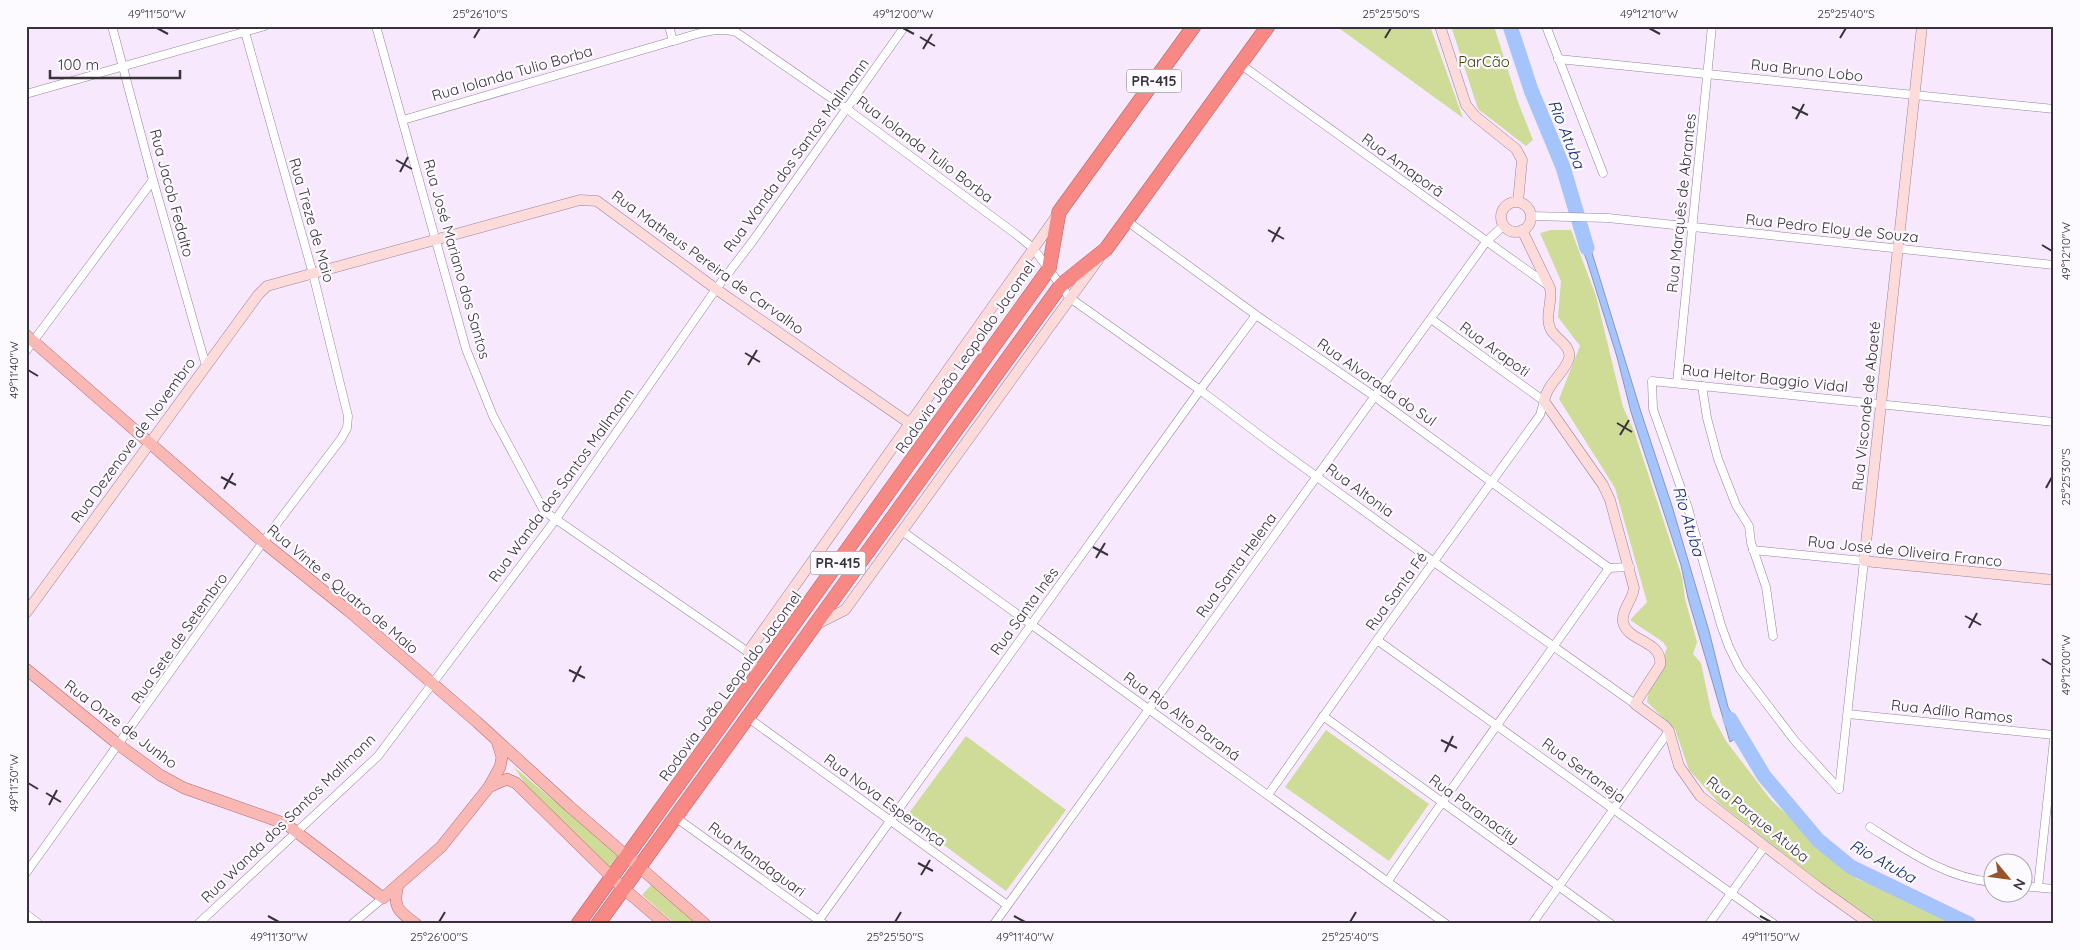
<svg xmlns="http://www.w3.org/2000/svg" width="2080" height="950" viewBox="0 0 2080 950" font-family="Quicksand,sans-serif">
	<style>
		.green { fill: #cedc98 }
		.water { fill: #a6c4fc; stroke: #8598c2 }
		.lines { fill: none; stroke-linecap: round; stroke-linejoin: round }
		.river { stroke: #a6c4fc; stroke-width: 15 }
		.street-casing { stroke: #93869a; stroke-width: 9 }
		.secondary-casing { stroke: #93869a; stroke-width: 11 }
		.primary-casing { stroke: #b46a6a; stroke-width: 12 }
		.highway-casing { stroke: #b46a6a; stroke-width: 15 }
		.street { stroke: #fff; stroke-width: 8 }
		.secondary { stroke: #fddbda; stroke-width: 10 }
		.primary { stroke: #fab8b5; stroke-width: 11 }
		.highway { stroke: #f78883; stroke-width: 14 }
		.ticks { fill: none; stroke: #38323b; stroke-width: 2 }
		.labels { text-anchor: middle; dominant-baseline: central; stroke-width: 4.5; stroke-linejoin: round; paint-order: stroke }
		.shield { fill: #fdfaff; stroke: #736e76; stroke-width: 1 }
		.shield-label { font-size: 14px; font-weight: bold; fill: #38323b }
		.park-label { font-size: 15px; fill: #3c4505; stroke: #fdfaff }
		.street-label { font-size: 15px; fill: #38323b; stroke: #fdfaff }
		.water-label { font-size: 16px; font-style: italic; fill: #0a2b79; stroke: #fdfaff }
		.neatline { fill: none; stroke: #38323b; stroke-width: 2 }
		.ticks-label { font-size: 12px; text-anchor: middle; fill: #38323b }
	</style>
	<rect width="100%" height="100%" fill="#f7e8fe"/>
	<g class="green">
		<path d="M1336,26H1430L1463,118Z"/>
		<path d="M1451,26H1494L1518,102L1533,140L1526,146L1478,109Z"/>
		<path d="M1551,230H1571L1596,296L1623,407L1634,431L1682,577L1685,599L1697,642L1693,654L1701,663L1712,715L1726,741L1771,800L1857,879L1908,898L1952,924H1880L1828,888L1719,803L1689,770L1675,729L1647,702C1648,689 1654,683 1660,672C1664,665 1663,656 1667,648L1663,642L1630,620L1647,602L1615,488L1559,399L1580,346L1558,317L1561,281L1540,233Z"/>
		<path d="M1326,730L1429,804L1389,861L1285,787Z"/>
		<path d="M966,736L1066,810L1006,891L906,817Z"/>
		<path d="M514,767L618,855L608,868L531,793Z"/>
		<path d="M652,884L697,924H675L642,895Z"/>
	</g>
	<path class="water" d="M1574,228L1585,230L1641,412L1672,506L1709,631L1728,707L1743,734L1730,742L1688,598L1681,565L1631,412L1617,357L1587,261Z"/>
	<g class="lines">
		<g class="river">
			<path d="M1510,26L1531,90L1563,167L1587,248"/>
			<path d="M1730,719L1764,776L1818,840L1851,867L1969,924"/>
		</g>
		<defs>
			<g id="street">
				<path d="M112,26L153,180L206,366"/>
				<path d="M376,26L466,349L493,416L544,511L748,652"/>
				<path d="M669,26L673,41"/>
				<path d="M1546,26L1603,173"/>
				<path d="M1558,59L2054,109"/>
				<path d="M1240,64L1549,286"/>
				<path d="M26,94L265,26"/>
				<path d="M403,120L673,41C694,35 715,26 736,32L847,109L1017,235L1033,248L1070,298L1200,390L1269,442L1434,562L1635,704"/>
				<path d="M1531,216L1608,218L2054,265"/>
				<path d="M1127,221L1256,315L1374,396L1609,568"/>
				<path d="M26,351L153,180"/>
				<path d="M1677,383L1712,26"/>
				<path d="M1702,386L1707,418L1718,459L1736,505L1749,526L1751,543L1766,587L1773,636"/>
				<path d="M902,531L1446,924"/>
				<path d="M1753,550L1864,561L1839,789"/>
				<path d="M1609,568L1630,567"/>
				<path d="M1377,640L1774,924"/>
				<path d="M1848,714L2054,735"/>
				<path d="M1323,716L1611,924"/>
				<path d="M747,717L1007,905"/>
				<path d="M1839,789L1795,741L1740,669L1729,647L1721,625L1688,508L1653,409L1652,381L2054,422"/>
				<path d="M1268,795L1377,640L1540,415L1544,401L1431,319"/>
				<path d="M675,817L824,924"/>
				<path d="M1870,827C1908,851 1946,878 1992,882"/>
				<path d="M26,873L263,542L341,439L347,428L348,416L313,274L245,32"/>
				<path d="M1388,881C1459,775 1536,673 1609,568"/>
				<path d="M2022,886L2054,889"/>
				<path d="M2038,887L2054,740"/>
				<path d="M26,914L39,924"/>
				<path d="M198,924L378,756L556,519L716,289L752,242L905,26"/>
				<path d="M352,924L383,898"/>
				<path d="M816,924L1200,390L1256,315"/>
				<path d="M994,924L1486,242L1504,225"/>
				<path d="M1532,924L1669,731"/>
				<path d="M1709,924L1765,846"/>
			</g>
			<g id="secondary">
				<path d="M1440,26L1466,105L1475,116L1516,149L1522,160L1518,202"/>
				<path d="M1922,26L1864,561L2054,580"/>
				<circle cx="1516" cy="217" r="15"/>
				<path d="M1522,230L1550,288C1553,301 1544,317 1551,330C1556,339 1572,346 1569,358C1565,373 1548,382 1544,401L1603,485L1610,500L1634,588C1633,599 1621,611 1623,622C1627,642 1663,640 1660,665L1635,704L1665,726L1669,731L1679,766L1700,796L1818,887L1870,924"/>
				<path d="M26,613L258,295L267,286L580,200L597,201L716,289L909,423"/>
				<path d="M817,624L845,610L1098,260"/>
				<path d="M757,675L748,652L1058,214"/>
			</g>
			<g id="primary">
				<path d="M26,335L263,542L350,612L477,722L569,806L705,924"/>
				<path d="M26,669L119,745L160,775L184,788L286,824L383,898L441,847L489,787L500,767L502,757L497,741"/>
				<path d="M489,787L507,779L516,783L623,888L665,924"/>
				<path d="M398,885C392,908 399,911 416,924"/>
			</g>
			<g id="highway">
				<path d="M578,924L1049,269L1059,212L1194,26"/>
				<path d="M598,924L1061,285L1106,249L1268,26"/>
			</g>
		</defs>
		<use href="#street" class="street-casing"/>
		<use href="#secondary" class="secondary-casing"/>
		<use href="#primary" class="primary-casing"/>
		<use href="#highway" class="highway-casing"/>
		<use href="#street" class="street"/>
		<use href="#secondary" class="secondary"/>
		<use href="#primary" class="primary"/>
		<use href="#highway" class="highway"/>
	</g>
	<path class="ticks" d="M157,28L168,34M903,28L914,34M1649,28L1660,34M920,37L935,46M474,38L480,28M1385,38L1391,28M1840,38L1846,28M923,49L932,34M1792,107L1808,115M1796,119L1804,104M396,160L412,169M400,172L408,157M1268,230L1284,239M1272,242L1280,227M2042,245L2052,251M745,353L760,362M748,365L757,350M28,370L38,376M1617,423L1632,432M1620,435L1629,420M221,477L236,485M2046,488L2052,477M224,489L233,473M1093,547L1108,555M1096,558L1105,543M1965,616L1981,625M1969,628L1977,613M2042,659L2052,665M569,670L585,678M573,682L581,666M1441,740L1457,748M1445,752L1453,736M28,783L38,789M46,793L61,802M49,805L57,790M918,863L933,871M921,875L930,860M268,916L279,922M1014,916L1025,922M1760,916L1771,922M439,922L445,912M895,922L901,912M1350,922L1356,912"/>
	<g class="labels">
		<g class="shield">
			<rect x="1126.5" y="69.5" width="55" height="23" rx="4"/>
			<rect x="810.5" y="551.5" width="55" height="23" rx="4"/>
		</g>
		<g class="shield-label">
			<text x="1154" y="81">PR-415</text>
			<text x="838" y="563">PR-415</text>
		</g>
		<g class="park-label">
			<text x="1484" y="61">ParCão</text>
		</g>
		<g class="street-label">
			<text transform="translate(1807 70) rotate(6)">Rua Bruno Lobo</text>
			<text transform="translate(512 73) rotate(-16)">Rua Iolanda Tulio Borba</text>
			<text transform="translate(925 149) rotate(37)">Rua Iolanda Tulio Borba</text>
			<text transform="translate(796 155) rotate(-54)">Rua Wanda dos Santos Mallmann</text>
			<text transform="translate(1403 165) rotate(36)">Rua Amaporã</text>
			<text transform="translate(172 193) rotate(75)">Rua Jacob Fedalto</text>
			<text transform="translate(1681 203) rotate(-84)">Rua Marquês de Abrantes</text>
			<text transform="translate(312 220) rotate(74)">Rua Treze de Maio</text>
			<text transform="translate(1832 228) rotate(6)">Rua Pedro Eloy de Souza</text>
			<text transform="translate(457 259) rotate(74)">Rua José Mariano dos Santos</text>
			<text transform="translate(708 262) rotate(36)">Rua Matheus Pereira de Carvalho</text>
			<text transform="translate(1495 349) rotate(36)">Rua Arapoti</text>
			<text transform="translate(965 357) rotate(-55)">Rodovia João Leopoldo Jacomel</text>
			<text transform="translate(1765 378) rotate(6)">Rua Heitor Baggio Vidal</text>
			<text transform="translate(1377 382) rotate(35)">Rua Alvorada do Sul</text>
			<text transform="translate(1866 406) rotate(-84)">Rua Visconde de Abaeté</text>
			<text transform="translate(133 440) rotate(-54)">Rua Dezenove de Novembro</text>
			<text transform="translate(561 485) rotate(-54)">Rua Wanda dos Santos Mallmann</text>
			<text transform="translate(1360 490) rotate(36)">Rua Altonia</text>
			<text transform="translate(1905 551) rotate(6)">Rua José de Oliveira Franco</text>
			<text transform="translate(1236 565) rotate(-54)">Rua Santa Helena</text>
			<text transform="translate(343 589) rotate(40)">Rua Vinte e Quatro de Maio</text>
			<text transform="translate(1396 591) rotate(-54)">Rua Santa Fé</text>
			<text transform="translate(1024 611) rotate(-54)">Rua Santa Inês</text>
			<text transform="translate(179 638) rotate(-55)">Rua Sete de Setembro</text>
			<text transform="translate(730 686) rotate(-54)">Rodovia João Leopoldo Jacomel</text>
			<text transform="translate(1952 711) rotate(6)">Rua Adílio Ramos</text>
			<text transform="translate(1182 716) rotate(36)">Rua Rio Alto Paraná</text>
			<text transform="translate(121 724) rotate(37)">Rua Onze de Junho</text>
			<text transform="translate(1584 770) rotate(36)">Rua Sertaneja</text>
			<text transform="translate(885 800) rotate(36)">Rua Nova Esperança</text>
			<text transform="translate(1474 809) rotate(36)">Rua Paranacity</text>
			<text transform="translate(288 818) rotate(-44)">Rua Wanda dos Santos Mallmann</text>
			<text transform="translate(1758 819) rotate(39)">Rua Parque Atuba</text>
			<text transform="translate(757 859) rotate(36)">Rua Mandaguari</text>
		</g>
		<g class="water-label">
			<text transform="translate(1567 134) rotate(68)">Rio Atuba</text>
			<text transform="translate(1689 521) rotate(73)">Rio Atuba</text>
			<text transform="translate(1883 861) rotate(29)">Rio Atuba</text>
		</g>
	</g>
	<rect width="2080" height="950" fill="none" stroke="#fdfaff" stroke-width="55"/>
	<g transform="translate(2008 878) rotate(119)"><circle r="24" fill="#fdfaff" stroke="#aeaab1"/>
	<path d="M0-4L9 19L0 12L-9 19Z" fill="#985329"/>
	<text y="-8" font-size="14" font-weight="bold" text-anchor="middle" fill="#38323b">N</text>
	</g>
	<path d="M50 70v8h130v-8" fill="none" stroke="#38323b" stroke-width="2.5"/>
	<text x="58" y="70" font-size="15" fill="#38323b" stroke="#fdfaff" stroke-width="4" paint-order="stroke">100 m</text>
	<rect x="28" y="28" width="2024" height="894" class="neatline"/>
	<g class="ticks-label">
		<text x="157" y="18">49°11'50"W</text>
		<text x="480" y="18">25°26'10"S</text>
		<text x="903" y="18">49°12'00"W</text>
		<text x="1391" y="18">25°25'50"S</text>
		<text x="1649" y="18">49°12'10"W</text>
		<text x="1846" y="18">25°25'40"S</text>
		<text transform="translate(2066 251) rotate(-90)" y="4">49°12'10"W</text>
		<text transform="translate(14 370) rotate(-90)" y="4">49°11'40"W</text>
		<text transform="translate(2066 477) rotate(-90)" y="4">25°25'30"S</text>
		<text transform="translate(2066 665) rotate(-90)" y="4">49°12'00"W</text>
		<text transform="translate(14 783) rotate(-90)" y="4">49°11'30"W</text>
		<text x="279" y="941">49°11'30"W</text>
		<text x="439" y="941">25°26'00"S</text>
		<text x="895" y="941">25°25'50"S</text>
		<text x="1025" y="941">49°11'40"W</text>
		<text x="1350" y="941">25°25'40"S</text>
		<text x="1771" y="941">49°11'50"W</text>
	</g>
</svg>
